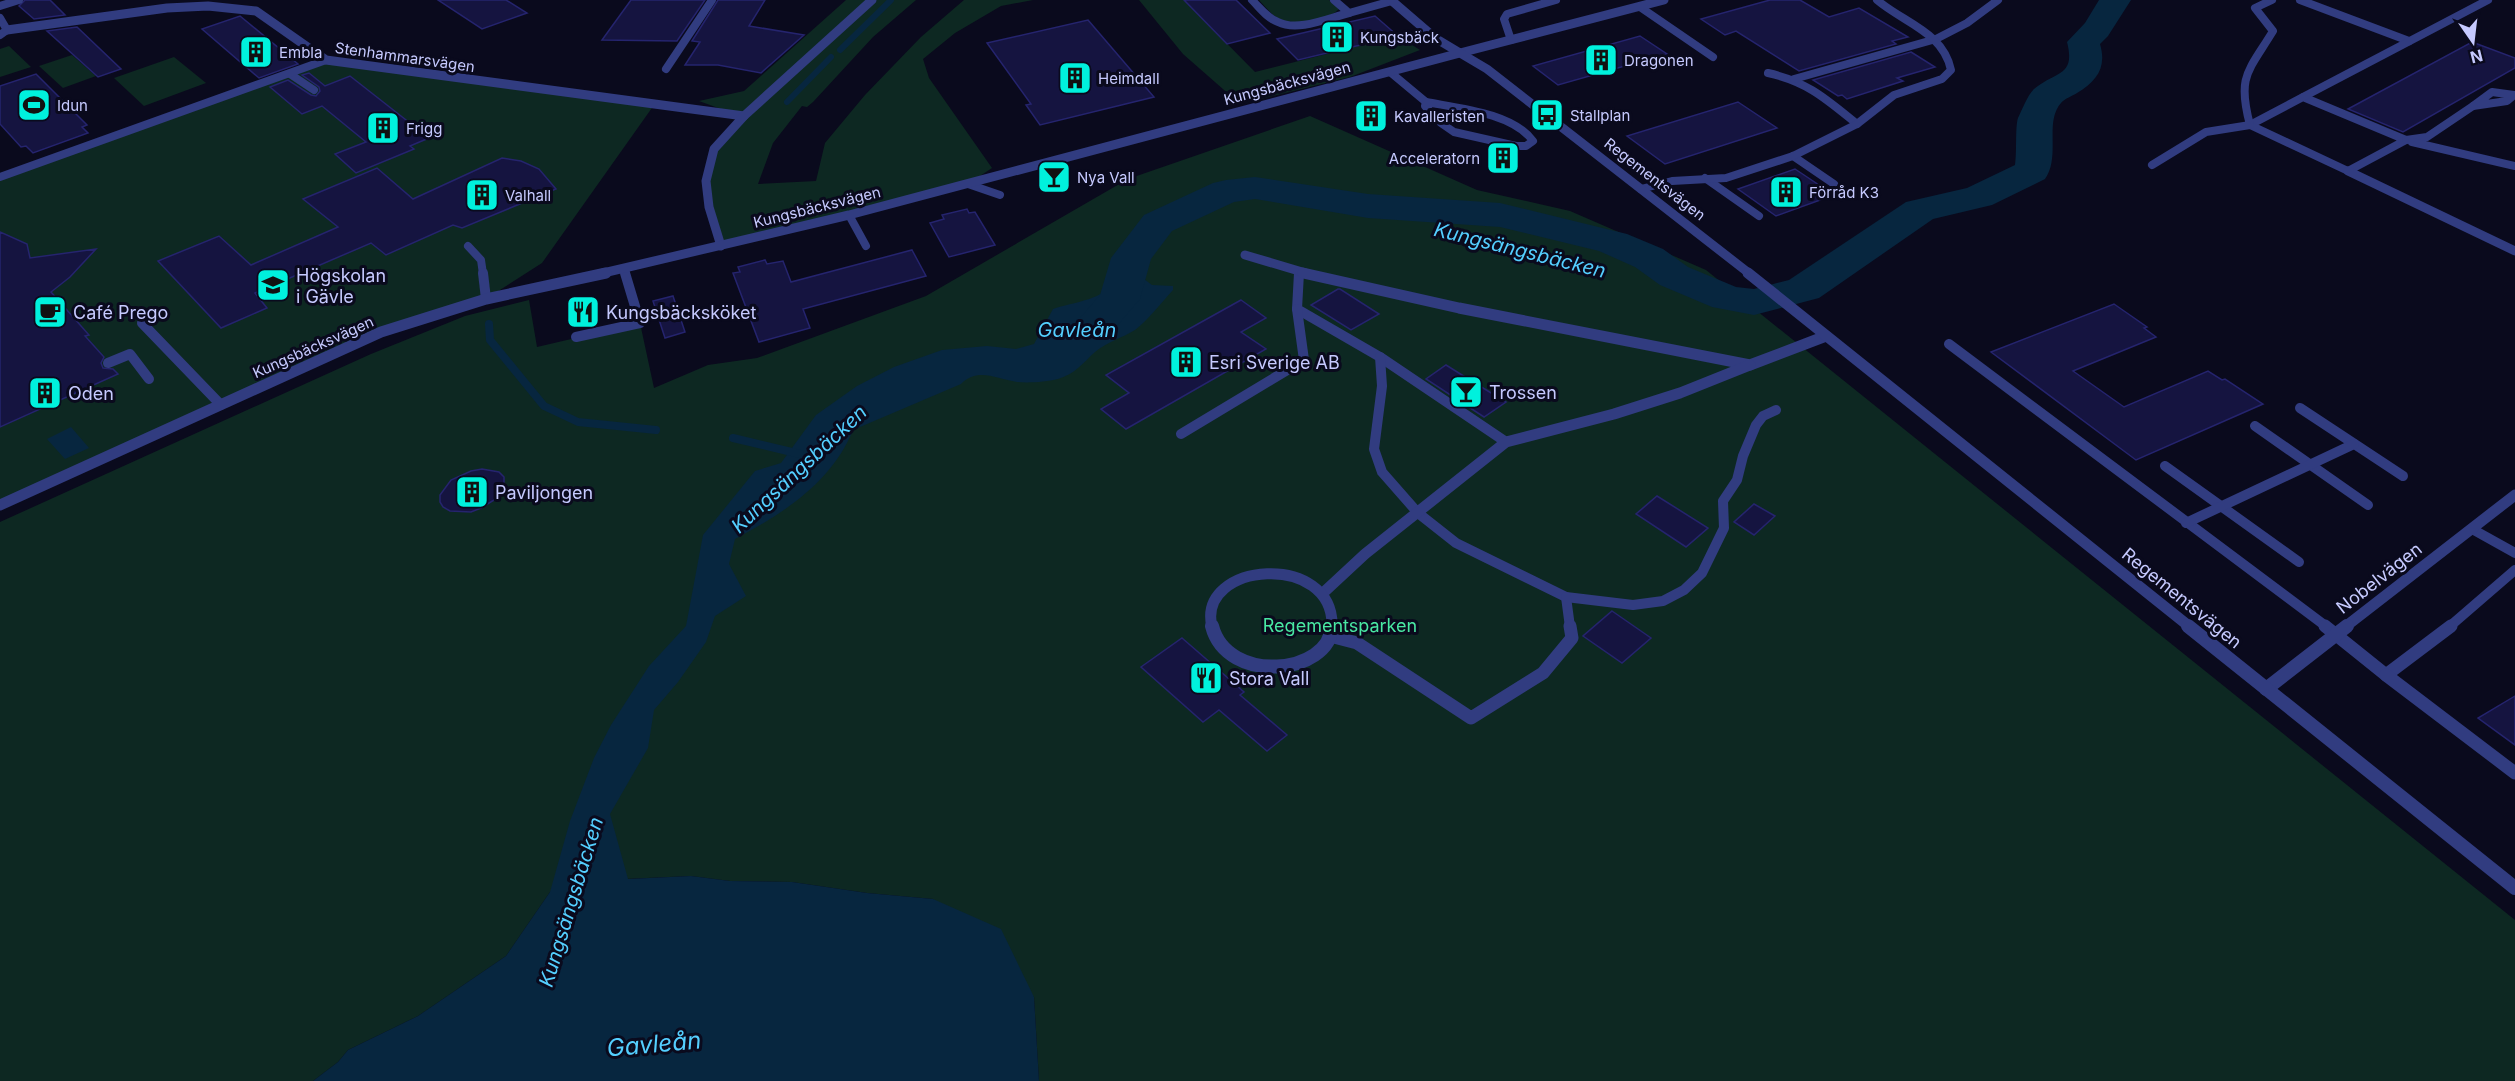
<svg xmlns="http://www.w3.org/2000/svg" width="2515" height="1081" viewBox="0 0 2515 1081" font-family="Inter,sans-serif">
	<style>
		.green { fill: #0d2822 }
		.water { fill: #07263f }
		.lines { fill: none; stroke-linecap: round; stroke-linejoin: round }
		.stream-far1 { stroke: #07263f; stroke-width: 6 }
		.stream { stroke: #07263f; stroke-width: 8 }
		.river { fill: #07263f; fill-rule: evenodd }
		.building { fill: #151440; stroke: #25246e; stroke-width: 1.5 }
		.service-far2 { stroke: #313c80; stroke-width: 8 }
		.service-far1 { stroke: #313c80; stroke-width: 10 }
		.service { stroke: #313c80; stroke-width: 13 }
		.minor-far2 { stroke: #313c80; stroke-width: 9 }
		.minor-far1 { stroke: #313c80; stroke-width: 11 }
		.minor { stroke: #313c80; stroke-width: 14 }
		.tertiary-far2 { stroke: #313c80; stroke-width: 9 }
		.tertiary-far1 { stroke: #313c80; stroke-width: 11 }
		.tertiary { stroke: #313c80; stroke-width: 14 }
		.labels { text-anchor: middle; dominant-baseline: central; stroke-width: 6; stroke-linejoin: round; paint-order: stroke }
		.far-poi-label { font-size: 15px; fill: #c6caff; stroke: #0a0a1d; text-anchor: start }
		.far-street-label { font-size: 15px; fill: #c6caff; stroke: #0a0a1d }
		.poi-label { font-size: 18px; fill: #c6caff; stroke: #0a0a1d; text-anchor: start }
		.street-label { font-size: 18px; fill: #c6caff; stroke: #0a0a1d }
		.park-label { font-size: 18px; fill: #49e8a3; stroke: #0a0a1d }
		.water-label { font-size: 20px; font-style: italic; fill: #54cfff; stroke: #0a0a1d }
		.near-water-label { font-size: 24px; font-style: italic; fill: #54cfff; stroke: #0a0a1d }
	</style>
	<rect width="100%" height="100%" fill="#0a0a1d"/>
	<g class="green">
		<path d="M846,0H916L873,37L813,102L807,107L802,106L773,143L758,184L816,181L825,143L865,95L921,37L964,0H1033L1001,6L955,33L923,59L929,78L992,168L968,184L721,246L706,181L714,149L743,117L699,101L744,91Z"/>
		<path d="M1139,0H1184L1255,72L1398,36L1420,50L1350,77L1240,104L1183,54Z"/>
		<path d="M1259,0H1329L1339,9C1328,21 1295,26 1280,19C1272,16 1265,6 1259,0Z"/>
		<path d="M9,46L31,67L0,77V49Z"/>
		<path d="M72,55L96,76L63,88L39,66Z"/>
		<path d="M174,57L206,83L144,106L114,78Z"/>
		<path d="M326,60L654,105L542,263L486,299L381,332L0,506V176Z"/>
		<path d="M1310,116L1477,190L1570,211L1706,270L2515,920V1081H1039L1034,997L933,899L867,893L792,882L730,881L691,876L581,881L550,892L506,956L418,1016L348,1050L338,1062L313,1081H0V522L371,354L465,316L529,300L537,347L640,323L654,388L708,365L757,358L926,296L1128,179Z"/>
	</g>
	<g class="water">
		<path d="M1116,255L1140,259L1144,279L1152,285L1173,286V290C1161,303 1149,319 1135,330C1122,338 1107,342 1095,352C1083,363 1075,374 1058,379C1046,382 1029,383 1017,382C996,379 978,367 961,384L853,430C832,482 783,514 735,539L729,564L746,596L715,616L706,642L678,682L654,710L648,748L610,814L628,879L691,876L730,881L792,882L867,893L933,899L1001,929L1034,997L1039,1081H313L338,1062L348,1050L418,1016L506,956L550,892L570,821L594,758L611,725L649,666L686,626L703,535L755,471L781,463L816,415L857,386L894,367L942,350L987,346L1016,349L1034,344L1053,309C1072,302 1108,300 1115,278C1117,272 1115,262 1116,255Z"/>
		<path d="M71,427L89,448L65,459L47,439Z"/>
	</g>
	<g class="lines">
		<g class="stream-far1">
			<path d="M840,50L891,0"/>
			<path d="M787,102L831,57"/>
		</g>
		<g class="stream">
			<path d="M489,324L490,340L544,406L578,422L656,430"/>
			<path d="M733,438L800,454"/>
		</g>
		<path class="river" d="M2099,0H2131L2108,36L2100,44C2107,67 2097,81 2077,93C2072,96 2064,99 2061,103C2044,122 2061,156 2045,179L1992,205L1933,219L1819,298L1754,315L1712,307L1660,285L1635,267L1599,251L1500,227L1368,218L1255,199L1234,202L1172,231L1151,259L1140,299L1116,327L1101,331L1086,327L1080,318L1100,295L1111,258L1144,215L1213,183L1226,180L1255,177L1368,194L1500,203L1627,234L1663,249L1688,267L1736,287L1754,289L1789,280L1906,202L1967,188L2015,165C2017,152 2015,127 2018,118C2022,110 2027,96 2034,89C2055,71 2076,77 2067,42L2085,23Z"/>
	</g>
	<g class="building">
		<path d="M25,0H50L65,15L34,19L19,6Z"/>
		<path d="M438,0H506L527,13L482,29Z"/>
		<path d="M631,0H705L677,41L602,40Z"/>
		<path d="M718,0H765L749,26L804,35L761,73L718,65H685L700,42L692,41Z"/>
		<path d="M1184,0H1236L1270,33L1227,44Z"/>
		<path d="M1770,0H1800L1829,17L1859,8L1908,37L1892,41L1896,44L1799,71L1736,31L1725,35L1701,19Z"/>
		<path d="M240,16L298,64L259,78L202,29Z"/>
		<path d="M1375,16L1398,36L1298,60L1277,39Z"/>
		<path d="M1088,20L1154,97L1040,125L1026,105L1031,104L987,43Z"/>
		<path d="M77,27L121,69L98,77L47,31Z"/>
		<path d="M1640,36L1667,54L1558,85L1533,66Z"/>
		<path d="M2472,42L2515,58V68L2403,132L2348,109Z"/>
		<path d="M1911,52L1935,67L1897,78L1903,81L1847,99L1842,95L1838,96L1813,80Z"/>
		<path d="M309,73L325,86L350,76L429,138L410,146L414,149L356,173L335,154L366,142L322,106L302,114L270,87L288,80L311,95L316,96L320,91L319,87L302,75Z"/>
		<path d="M36,74L87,125L82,127L88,133L33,153L26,146L21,147L0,124V86Z"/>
		<path d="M1738,102L1777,128L1665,164L1627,136Z"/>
		<path d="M502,158L521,161L539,169L556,189L462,228L453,225L386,255L371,243L255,293L267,308L221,328L158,261L219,236L251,265L338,227L303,199L377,168L413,199Z"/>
		<path d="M1795,169L1834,195L1776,216L1738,189Z"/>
		<path d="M967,209L969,213L975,212L995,245L949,257L930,223L944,219L942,215Z"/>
		<path d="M0,232L27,244L30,258L96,249L70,277L51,292L89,335L85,336L104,357L101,363L103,368L113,369L118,374L0,427Z"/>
		<path d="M912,250L926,276L803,309L810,328L759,342L733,273L740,272L738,267L765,260L767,264L783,261L791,282Z"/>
		<path d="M1338,289H1340L1379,314L1351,330L1311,305Z"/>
		<path d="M673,296L685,332L665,338L653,301Z"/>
		<path d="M1241,300L1266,318L1241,332L1266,349L1126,429L1101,409L1129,393L1106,375Z"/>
		<path d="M2114,304L2147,327L2144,328L2156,337L2073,371L2124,407L2208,371L2222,380L2225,379L2263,404L2136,460L1991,352Z"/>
		<path d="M1446,365L1470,380L1506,402L1484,417L1426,379Z"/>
		<path d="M482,469L499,472L504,477V490L499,497L481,508L471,512L450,511L443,507L440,502V495L451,480L471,471Z"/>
		<path d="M1657,496L1708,528L1686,547L1636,514Z"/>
		<path d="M1754,504L1775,516L1754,535L1734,522Z"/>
		<path d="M1612,611L1651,638L1622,663L1583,636Z"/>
		<path d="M1182,638L1244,692L1240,695L1287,735L1267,751L1219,710L1203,722L1141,667Z"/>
		<path d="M2515,696V745L2478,718Z"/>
	</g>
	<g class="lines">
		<g class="service-far2">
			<path d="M1252,0C1260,8 1267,18 1278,22C1298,32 1328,18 1349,13"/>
			<path d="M1334,0L1349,13L1392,1"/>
			<path d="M2300,0L2409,41"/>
			<path d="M0,6L19,0"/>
			<path d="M1640,7L1713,57"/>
			<path d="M0,18L7,30L0,35"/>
			<path d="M1511,40L1504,19L1507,14L1556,0"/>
			<path d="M666,69L712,0"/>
			<path d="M1390,72L1426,102"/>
			<path d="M1768,73C1808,82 1826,99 1857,124"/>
			<path d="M290,74L314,90"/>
			<path d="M1794,79L1936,39L1967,23L1998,0"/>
			<path d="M2492,92L2514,95L2507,101L2473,106Z"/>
			<path d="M2303,97L2406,140L2348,171L2250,125Z"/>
			<path d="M2303,97L2488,0"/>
			<path d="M1426,102C1458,108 1513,113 1533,141L1526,146H1516L1454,132L1441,123L1425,106Z"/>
			<path d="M2406,140L2427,137L2473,106"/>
			<path d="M2412,142L2515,166"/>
			<path d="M1793,156L1834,184"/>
			<path d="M2152,165L2206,132L2250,125C2237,76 2248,72 2273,31L2255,8L2272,0"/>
			<path d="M0,177L326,60"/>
			<path d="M1705,178L1759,216"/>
			<path d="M968,184L1000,195"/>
			<path d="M1641,189L1672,181L1726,178L1793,156L1857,124L1894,95L1942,79L1951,70C1943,32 1904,23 1877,0"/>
			<path d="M849,215L866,246"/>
			<path d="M468,246L481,260L483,274"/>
			<path d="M624,269L626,274"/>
			<path d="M1299,274V271"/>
		</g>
		<g class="service-far1">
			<path d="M483,273L486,299"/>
			<path d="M1299,273L1297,309L1380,357L1506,442"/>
			<path d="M142,323L221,405"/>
			<path d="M576,337L640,323L625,273"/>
			<path d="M1949,344L2327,627"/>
			<path d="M1380,357L1382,386L1374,449L1382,472L1418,513L1456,543L1566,597L1633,605L1663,601L1684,590L1702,573L1724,528L1723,501L1737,480L1743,456L1756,425L1763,416L1776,410"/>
			<path d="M108,363L130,354L149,379"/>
			<path d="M2300,408L2403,476"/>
			<path d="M2255,426L2368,505"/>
			<path d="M1181,434L1304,360L1297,309"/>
			<path d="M2165,466L2299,562"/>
			<path d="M2186,523L2354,444"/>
			<path d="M2472,529L2515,553"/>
			<path d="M1566,597L1570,627"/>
			<path d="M2449,627L2515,570"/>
		</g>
		<g class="service">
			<path d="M2325,626L2386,675L2451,626"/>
			<path d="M1330,636L1357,643L1471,718L1543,673L1572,638L1570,626"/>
			<path d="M2386,675L2515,773"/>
		</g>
		<g class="minor-far2">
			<path d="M1391,0L1435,38L1460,53L1664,0"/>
			<path d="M7,30L167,8L208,6L256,11L326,60L744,116"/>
			<path d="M2348,171L2515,251"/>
			<path d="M721,246L709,207L706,181L714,149L744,116L872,0"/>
			<path d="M1245,255L1309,274"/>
		</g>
		<g class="minor-far1">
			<path d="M1303,273L1459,308L1750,365L1826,336"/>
			<path d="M1323,593L1365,554L1506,442L1614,414L1680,393L1750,365"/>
			<path d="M1212,627C1196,561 1335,551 1332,627"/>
			<path d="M2345,627L2515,495"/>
		</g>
		<g class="minor">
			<path d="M1212,626C1227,685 1330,675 1332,626"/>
			<path d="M2266,689L2347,626"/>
		</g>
		<path class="tertiary-far2" d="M599,274L849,215L1460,53L1487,69L1750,274"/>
		<g class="tertiary-far1">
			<path d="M1748,273L2190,627"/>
			<path d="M0,505L381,332L486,299L606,273"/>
		</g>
		<path class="tertiary" d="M2188,626L2515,888"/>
	</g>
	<defs>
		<symbol id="building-square" viewBox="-11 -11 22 22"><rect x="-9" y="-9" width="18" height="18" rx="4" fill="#00f1dd" stroke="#0a0a1d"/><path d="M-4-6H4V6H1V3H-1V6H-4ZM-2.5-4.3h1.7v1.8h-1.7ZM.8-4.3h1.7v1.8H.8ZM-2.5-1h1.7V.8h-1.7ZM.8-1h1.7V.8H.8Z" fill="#111"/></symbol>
		<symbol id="stadium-square" viewBox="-11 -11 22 22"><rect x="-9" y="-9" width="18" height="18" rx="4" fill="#00f1dd" stroke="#0a0a1d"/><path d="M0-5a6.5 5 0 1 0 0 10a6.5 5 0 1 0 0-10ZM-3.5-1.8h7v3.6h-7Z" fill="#111"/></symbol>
		<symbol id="bus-square" viewBox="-11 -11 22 22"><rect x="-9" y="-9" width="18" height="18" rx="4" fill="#00f1dd" stroke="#0a0a1d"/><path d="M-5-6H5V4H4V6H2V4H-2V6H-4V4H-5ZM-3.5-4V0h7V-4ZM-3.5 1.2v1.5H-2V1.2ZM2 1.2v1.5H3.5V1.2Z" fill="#111"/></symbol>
		<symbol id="bar-square" viewBox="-11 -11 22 22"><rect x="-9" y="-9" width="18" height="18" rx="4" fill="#00f1dd" stroke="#0a0a1d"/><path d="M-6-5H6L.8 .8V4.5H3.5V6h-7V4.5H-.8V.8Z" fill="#111"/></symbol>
		<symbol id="university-square" viewBox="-11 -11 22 22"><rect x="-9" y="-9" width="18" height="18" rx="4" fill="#00f1dd" stroke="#0a0a1d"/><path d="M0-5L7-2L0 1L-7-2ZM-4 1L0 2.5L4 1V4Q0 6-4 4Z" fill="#111"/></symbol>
		<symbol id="cafe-square" viewBox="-11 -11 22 22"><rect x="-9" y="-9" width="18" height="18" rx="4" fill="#00f1dd" stroke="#0a0a1d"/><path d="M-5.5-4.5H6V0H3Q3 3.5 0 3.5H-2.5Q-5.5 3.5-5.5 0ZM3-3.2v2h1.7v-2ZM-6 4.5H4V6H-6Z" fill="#111"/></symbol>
		<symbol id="restaurant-square" viewBox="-11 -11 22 22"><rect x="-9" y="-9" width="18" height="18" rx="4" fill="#00f1dd" stroke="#0a0a1d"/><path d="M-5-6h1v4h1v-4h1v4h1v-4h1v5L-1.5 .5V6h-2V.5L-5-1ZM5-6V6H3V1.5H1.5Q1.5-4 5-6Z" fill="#111"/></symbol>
	</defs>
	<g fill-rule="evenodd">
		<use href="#building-square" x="1318" y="18" width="38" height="38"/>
		<use href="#building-square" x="237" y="33" width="38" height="38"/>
		<use href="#building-square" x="1582" y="41" width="38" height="38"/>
		<use href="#building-square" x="1056" y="59" width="38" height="38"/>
		<use href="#stadium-square" x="15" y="86" width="38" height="38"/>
		<use href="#bus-square" x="1528" y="96" width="38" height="38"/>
		<use href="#building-square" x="1352" y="97" width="38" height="38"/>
		<use href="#building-square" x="364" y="109" width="38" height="38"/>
		<use href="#building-square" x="1484" y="139" width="38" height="38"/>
		<use href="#bar-square" x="1035" y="158" width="38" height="38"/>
		<use href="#building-square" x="1767" y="173" width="38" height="38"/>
		<use href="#building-square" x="463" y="176" width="38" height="38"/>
		<use href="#university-square" x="254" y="266" width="38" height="38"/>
		<use href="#cafe-square" x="31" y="293" width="38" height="38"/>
		<use href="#restaurant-square" x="564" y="293" width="38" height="38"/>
		<use href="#building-square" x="1167" y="343" width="38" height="38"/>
		<use href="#bar-square" x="1447" y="373" width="38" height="38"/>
		<use href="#building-square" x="26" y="374" width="38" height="38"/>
		<use href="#building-square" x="453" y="473" width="38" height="38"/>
		<use href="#restaurant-square" x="1187" y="659" width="38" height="38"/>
	</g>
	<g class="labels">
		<g class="far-poi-label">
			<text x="1360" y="37">Kungsbäck</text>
			<text x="279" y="52">Embla</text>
			<text x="1624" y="60">Dragonen</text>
			<text x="1098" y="78">Heimdall</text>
			<text x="57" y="105">Idun</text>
			<text x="1570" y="115">Stallplan</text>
			<text x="1394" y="116">Kavalleristen</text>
			<text x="406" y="128">Frigg</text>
			<text x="1480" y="158" text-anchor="end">Acceleratorn</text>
			<text x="1077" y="177">Nya Vall</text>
			<text x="1809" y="192">Förråd K3</text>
			<text x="505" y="195">Valhall</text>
		</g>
		<g class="far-street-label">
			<text transform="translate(405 57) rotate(8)">Stenhammarsvägen</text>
			<text transform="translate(1287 83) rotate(-15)">Kungsbäcksvägen</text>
			<text transform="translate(1655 179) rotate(38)">Regementsvägen</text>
			<text transform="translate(817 207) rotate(-14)">Kungsbäcksvägen</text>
			<text transform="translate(313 347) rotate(-24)">Kungsbäcksvägen</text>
		</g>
		<g class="poi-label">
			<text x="296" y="275">Högskolan<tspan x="296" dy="21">i Gävle</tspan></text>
			<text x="73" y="312">Café Prego</text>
			<text x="606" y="312">Kungsbäcksköket</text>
			<text x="1209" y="362">Esri Sverige AB</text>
			<text x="1489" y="392">Trossen</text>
			<text x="68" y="393">Oden</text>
			<text x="495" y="492">Paviljongen</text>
			<text x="1229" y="678">Stora Vall</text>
		</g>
		<g class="street-label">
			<text transform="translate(2379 578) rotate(-38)">Nobelvägen</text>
			<text transform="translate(2182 598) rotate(39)">Regementsvägen</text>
		</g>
		<g class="park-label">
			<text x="1340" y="625">Regementsparken</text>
		</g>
		<g class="water-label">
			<text transform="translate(1520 250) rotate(14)">Kungsängsbäcken</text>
			<text x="1077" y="330">Gavleån</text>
			<text transform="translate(799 469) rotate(-43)">Kungsängsbäcken</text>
			<text transform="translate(571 902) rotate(-73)">Kungsängsbäcken</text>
		</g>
		<g class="near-water-label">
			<text transform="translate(654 1044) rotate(-5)">Gavleån</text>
		</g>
	</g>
	<g transform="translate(2473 42) rotate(166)" stroke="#0a0a1d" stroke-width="4.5" paint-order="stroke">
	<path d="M0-4.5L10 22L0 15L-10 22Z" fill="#c6caff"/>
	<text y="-9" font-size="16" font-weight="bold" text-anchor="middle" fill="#c6caff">N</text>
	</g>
</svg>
